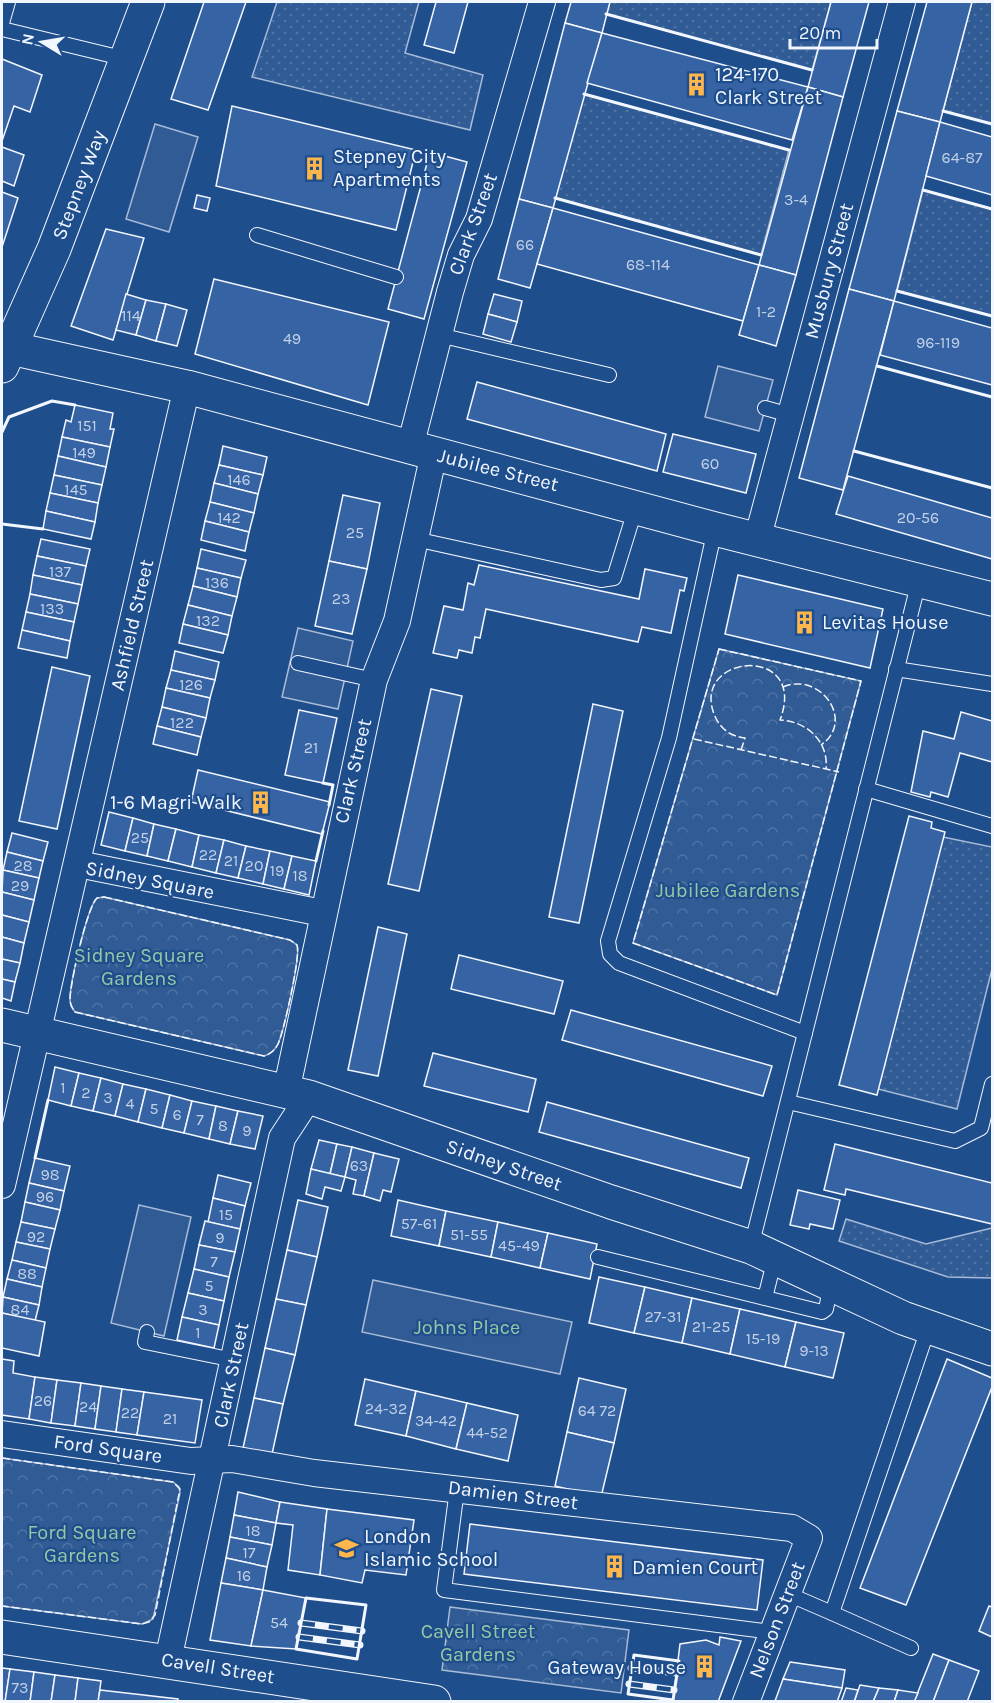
<svg xmlns="http://www.w3.org/2000/svg" width="994" height="1703" viewBox="0 0 994 1703" font-family="Karla,sans-serif">
	<style>
		.grass { fill: url(#grass-dots); stroke: #a8bbd7; stroke-width: 1.5 }
		.park { fill: url(#park-crowns); stroke: #a8bbd7; stroke-width: 1.5 }
		.built { fill: #305b95; stroke: #a8bbd7; stroke-width: 1.5 }
		.building { fill: #3563a3; stroke: #f2f6ff; stroke-width: 1.5 }
		.lines { fill: none; stroke-linecap: round; stroke-linejoin: round }
		.service-casing { stroke: #f2f6ff; stroke-width: 16 }
		.minor-casing { stroke: #f2f6ff; stroke-width: 28 }
		.tertiary-casing { stroke: #f2f6ff; stroke-width: 35 }
		.service { stroke: #1f4e8c; stroke-width: 14 }
		.minor { stroke: #1f4e8c; stroke-width: 26 }
		.tertiary { stroke: #1f4e8c; stroke-width: 33 }
		.rail-casing { stroke: #f2f6ff; stroke-width: 7 }
		.rail { stroke: #1f4e8c; stroke-width: 4.5; stroke-dasharray: 14; stroke-linecap: butt }
		.fence { stroke: #f2f6ff; stroke-width: 1.5; stroke-dasharray: 8 3; stroke-linecap: butt }
		.wall { stroke: #f2f6ff; stroke-width: 3 }
		.labels { text-anchor: middle; dominant-baseline: central; stroke-width: 4.5; stroke-linejoin: round; paint-order: stroke }
		.number-label { font-size: 16px; fill: #c3d1e8 }
		.poi-label { font-size: 20px; fill: #f2f6ff; stroke: #1f4e8c; text-anchor: start }
		.street-label { font-size: 20px; fill: #f2f6ff; stroke: #1f4e8c }
		.park-label { font-size: 20px; fill: #97c8a6; stroke: #1f4e8c }
	</style>
	<defs>
		<pattern id="grass-dots" width="8" height="8" patternUnits="userSpaceOnUse" patternTransform="scale(1.5)"><rect width="8" height="8" fill="#305b95"/><path d="M2 2h.1M6 6h.1" fill="none" stroke="#4e73a5" stroke-width="1.8" stroke-linecap="round"/></pattern>
		<pattern id="park-crowns" width="20" height="18" patternUnits="userSpaceOnUse" patternTransform="scale(1.5)"><rect width="20" height="18" fill="#305b95"/><path d="M2 6a3 3 0 1 1 6 0M12 15a3 3 0 1 1 6 0" fill="none" stroke="#4e73a5"/></pattern>
	</defs>
	<rect width="100%" height="100%" fill="#1f4e8c"/>
	<g class="grass">
		<path d="M277,2H419L405,53L483,75L470,130L252,77Z"/>
		<path d="M610,2H831L812,70L606,14Z"/>
		<path d="M972,2H992V124L943,111Z"/>
		<path d="M584,94L789,150L761,255L555,198Z"/>
		<path d="M923,190L992,209V316L897,291Z"/>
		<path d="M943,837L992,847V969L957,1109L878,1089Z"/>
		<path d="M846,1219L926,1244L992,1228V1278L948,1277L839,1241Z"/>
	</g>
	<g class="park">
		<path d="M719,649L861,681L777,995L633,943Z"/>
		<path d="M104,897L290,940L297,945C301,955 284,1031 278,1044C275,1050 271,1054 264,1056L75,1012C72,1008 70,1005 70,999C70,984 87,907 97,898Z"/>
		<path d="M2,1458L173,1482L179,1487L180,1493L153,1619L142,1624L2,1606Z"/>
		<path d="M450,1607L629,1630L621,1693L442,1670Z"/>
	</g>
	<g class="built">
		<path d="M155,124L198,137L169,232L126,219Z"/>
		<path d="M718,366L773,380L759,431L705,417Z"/>
		<path d="M298,628L353,641L338,709L282,697Z"/>
		<path d="M139,1205L191,1217L164,1336L111,1323Z"/>
		<path d="M373,1280L572,1322L560,1374L362,1332Z"/>
	</g>
	<g class="building">
		<path d="M204,2H246L208,110L171,99Z"/>
		<path d="M436,2H468L454,53L424,45Z"/>
		<path d="M571,2H610L602,33L565,23Z"/>
		<path d="M831,2H869L843,97L808,87Z"/>
		<path d="M927,2H972L940,122L897,111Z"/>
		<path d="M565,23L602,33L553,208L519,199Z"/>
		<path d="M602,33L808,87L792,140L587,83Z"/>
		<path d="M2,59L42,75L30,112L14,106L2,141Z"/>
		<path d="M808,87L843,97L796,275L759,265Z"/>
		<path d="M232,106L416,150L396,230L216,186Z"/>
		<path d="M897,111L940,122L894,301L849,289Z"/>
		<path d="M940,122L992,137V195L926,176Z"/>
		<path d="M2,147L24,155L14,186L2,181Z"/>
		<path d="M430,152L467,162L424,319L388,309Z"/>
		<path d="M2,192L18,198L2,247Z"/>
		<path d="M197,195L210,198L207,211L194,208Z"/>
		<path d="M519,199L553,208L530,288L498,279Z"/>
		<path d="M553,208L759,265L743,321L537,264Z"/>
		<path d="M106,229L144,238L113,340L71,326Z"/>
		<path d="M759,265L796,275L776,346L739,335Z"/>
		<path d="M214,279L389,322L368,405L195,354Z"/>
		<path d="M849,289L894,301L843,490L799,478Z"/>
		<path d="M126,294L146,300L136,335L116,330Z"/>
		<path d="M494,294L522,301L517,322L488,314Z"/>
		<path d="M146,300L166,304L156,341L136,335Z"/>
		<path d="M894,301L992,328V385L880,355Z"/>
		<path d="M166,304L187,310L177,346L156,341Z"/>
		<path d="M488,314L517,322L511,342L483,334Z"/>
		<path d="M477,382L666,434L657,471L467,419Z"/>
		<path d="M75,405L113,413L110,429H114L110,447L62,437L66,420L71,422Z"/>
		<path d="M673,434L756,454L746,493L663,472Z"/>
		<path d="M62,437L110,447L106,467L58,456Z"/>
		<path d="M223,446L267,457L263,475L219,465Z"/>
		<path d="M58,456L106,467L102,485L54,475Z"/>
		<path d="M219,465L263,475L258,494L214,483Z"/>
		<path d="M54,475L102,485L98,503L50,493Z"/>
		<path d="M848,476L992,518V559L836,514Z"/>
		<path d="M214,483L258,494L254,513L210,502Z"/>
		<path d="M50,493L98,503L95,522L46,511Z"/>
		<path d="M343,495L380,503L367,569L329,561Z"/>
		<path d="M210,502L254,513L249,532L205,521Z"/>
		<path d="M46,511L95,522L91,539L43,529Z"/>
		<path d="M205,521L249,532L245,551L201,540Z"/>
		<path d="M41,539L90,549L86,566L37,556Z"/>
		<path d="M201,549L246,560L241,578L197,568Z"/>
		<path d="M37,556L86,566L82,585L33,575Z"/>
		<path d="M329,561L367,569L352,634L315,626Z"/>
		<path d="M479,565L639,599L645,569L687,578L684,591L680,590L671,633L642,627L638,642L486,609L480,638L475,637L472,653L459,650L457,658L433,653L444,606L463,610L468,583L474,585Z"/>
		<path d="M197,568L241,578L237,597L193,586Z"/>
		<path d="M33,575L82,585L78,604L30,594Z"/>
		<path d="M738,575L883,609L870,668L725,634Z"/>
		<path d="M193,586L237,597L232,616L188,605Z"/>
		<path d="M30,594L78,604L74,622L26,612Z"/>
		<path d="M188,605L232,616L228,635L183,624Z"/>
		<path d="M26,612L74,622L70,641L22,630Z"/>
		<path d="M183,624L228,635L223,653L179,643Z"/>
		<path d="M22,630L70,641L67,658L18,648Z"/>
		<path d="M175,651L219,662L215,680L171,670Z"/>
		<path d="M52,667L90,676L57,829L19,821Z"/>
		<path d="M171,670L215,680L210,698L166,688Z"/>
		<path d="M166,688L210,698L206,718L162,707Z"/>
		<path d="M431,689L462,696L419,891L388,884Z"/>
		<path d="M593,704L623,711L579,923L549,917Z"/>
		<path d="M162,707L206,718L201,737L157,726Z"/>
		<path d="M299,710L337,718L323,783L285,775Z"/>
		<path d="M961,712L992,721V762L960,753L948,797L931,792L930,797L911,792L923,731L954,739Z"/>
		<path d="M157,726L201,737L197,755L153,744Z"/>
		<path d="M198,770L330,802L322,834L191,802Z"/>
		<path d="M109,812L133,818L125,851L101,845Z"/>
		<path d="M909,816L932,822L931,828L945,832L877,1095L839,1085Z"/>
		<path d="M133,818L154,824L147,856L125,851Z"/>
		<path d="M154,824L176,829L168,861L147,856Z"/>
		<path d="M176,829L199,835L192,867L168,861Z"/>
		<path d="M12,833L48,842L43,861L7,852Z"/>
		<path d="M199,835L224,840L216,873L192,867Z"/>
		<path d="M224,840L246,846L238,878L216,873Z"/>
		<path d="M246,846L270,851L263,884L238,878Z"/>
		<path d="M270,851L292,856L284,889L263,884Z"/>
		<path d="M7,852L43,861L39,878L3,870Z"/>
		<path d="M292,856L316,861L309,895L284,889Z"/>
		<path d="M3,870L39,878L34,900L2,892Z"/>
		<path d="M2,892L34,900L29,922L2,915Z"/>
		<path d="M2,915L29,922L24,943L2,937Z"/>
		<path d="M378,927L407,934L378,1076L348,1070Z"/>
		<path d="M2,937L24,943L20,963L2,959Z"/>
		<path d="M459,955L563,981L554,1014L451,989Z"/>
		<path d="M2,959L20,963L15,982L2,979Z"/>
		<path d="M2,979L15,982L11,1001L2,998Z"/>
		<path d="M571,1010L772,1066L763,1096L562,1040Z"/>
		<path d="M433,1053L536,1079L528,1112L424,1086Z"/>
		<path d="M55,1067L79,1073L71,1106L48,1100Z"/>
		<path d="M79,1073L101,1078L93,1111L71,1106Z"/>
		<path d="M101,1078L123,1084L115,1116L93,1111Z"/>
		<path d="M123,1084L146,1089L138,1122L115,1116Z"/>
		<path d="M146,1089L170,1095L162,1128L138,1122Z"/>
		<path d="M170,1095L192,1101L184,1133L162,1128Z"/>
		<path d="M192,1101L216,1106L209,1139L184,1133Z"/>
		<path d="M547,1102L749,1158L741,1188L539,1132Z"/>
		<path d="M216,1106L238,1111L230,1144L209,1139Z"/>
		<path d="M238,1111L263,1116L255,1149L230,1144Z"/>
		<path d="M319,1140L337,1144L330,1174L311,1169Z"/>
		<path d="M337,1144L352,1147L345,1177L330,1174Z"/>
		<path d="M835,1144L992,1183V1224L846,1189L845,1195L824,1190Z"/>
		<path d="M352,1147L374,1153L364,1196L353,1194L356,1180L345,1177Z"/>
		<path d="M374,1153L399,1159L391,1192L383,1190L380,1201L364,1196Z"/>
		<path d="M35,1158L70,1166L64,1191L29,1183Z"/>
		<path d="M311,1169L345,1177L341,1191L325,1187L322,1199L306,1194Z"/>
		<path d="M218,1175L251,1183L245,1206L213,1198Z"/>
		<path d="M29,1183L64,1191L60,1210L25,1202Z"/>
		<path d="M798,1190L840,1200L833,1229L810,1224L809,1229L790,1225Z"/>
		<path d="M213,1198L245,1206L240,1229L208,1222Z"/>
		<path d="M298,1200L328,1207L317,1257L287,1250Z"/>
		<path d="M398,1200L446,1211L439,1246L391,1236Z"/>
		<path d="M25,1202L60,1210L55,1229L21,1222Z"/>
		<path d="M446,1211L498,1222L491,1257L439,1246Z"/>
		<path d="M205,1221L240,1229L235,1252L199,1245Z"/>
		<path d="M21,1222L55,1229L50,1249L16,1242Z"/>
		<path d="M498,1222L548,1233L540,1268L491,1257Z"/>
		<path d="M548,1233L597,1244L590,1279L540,1268Z"/>
		<path d="M16,1242L50,1249L46,1268L12,1260Z"/>
		<path d="M199,1245L235,1252L229,1277L194,1269Z"/>
		<path d="M287,1250L317,1257L306,1305L276,1299Z"/>
		<path d="M12,1260L46,1268L42,1287L7,1279Z"/>
		<path d="M194,1269L229,1277L224,1301L188,1293Z"/>
		<path d="M599,1277L645,1287L634,1333L589,1323Z"/>
		<path d="M7,1279L42,1287L39,1305L3,1297Z"/>
		<path d="M645,1287L692,1298L682,1343L634,1333Z"/>
		<path d="M188,1293L224,1301L219,1325L182,1317Z"/>
		<path d="M3,1297L39,1305L35,1321L2,1313Z"/>
		<path d="M692,1298L740,1309L730,1354L682,1343Z"/>
		<path d="M276,1299L306,1305L295,1355L265,1348Z"/>
		<path d="M740,1309L796,1322L785,1367L730,1354Z"/>
		<path d="M2,1313L45,1322L39,1356L2,1348Z"/>
		<path d="M182,1317L219,1325L214,1348L177,1340Z"/>
		<path d="M796,1322L844,1333L833,1378L785,1367Z"/>
		<path d="M265,1348L295,1355L283,1404L254,1398Z"/>
		<path d="M2,1359L14,1361L13,1373L35,1377L29,1419L2,1415Z"/>
		<path d="M947,1359L992,1378V1387L906,1605L860,1588Z"/>
		<path d="M35,1377L57,1380L51,1423L29,1419Z"/>
		<path d="M579,1378L626,1389L614,1443L567,1432Z"/>
		<path d="M365,1379L416,1391L406,1436L355,1425Z"/>
		<path d="M57,1380L81,1383L75,1426L51,1423Z"/>
		<path d="M81,1383L101,1386L95,1429L75,1426Z"/>
		<path d="M101,1386L122,1389L116,1432L95,1429Z"/>
		<path d="M122,1389L144,1392L137,1435L116,1432Z"/>
		<path d="M416,1391L467,1403L456,1449L406,1436Z"/>
		<path d="M144,1392L202,1400L195,1443L137,1435Z"/>
		<path d="M254,1398L283,1404L272,1454L243,1448Z"/>
		<path d="M467,1403L518,1415L508,1461L456,1449Z"/>
		<path d="M567,1432L614,1443L601,1497L555,1486Z"/>
		<path d="M238,1492L280,1502L276,1523L234,1515Z"/>
		<path d="M280,1502L327,1509L320,1575L288,1570L293,1525L276,1523Z"/>
		<path d="M327,1509L414,1520L406,1575L365,1570L362,1583L320,1575Z"/>
		<path d="M234,1515L276,1523L272,1545L230,1537Z"/>
		<path d="M470,1524L763,1560L757,1610L464,1574Z"/>
		<path d="M230,1537L272,1545L267,1567L226,1558Z"/>
		<path d="M226,1558L267,1567L263,1590L221,1583Z"/>
		<path d="M221,1583L263,1590L251,1646L210,1640Z"/>
		<path d="M263,1590L306,1598L296,1649L251,1646Z"/>
		<path d="M989,1606L992,1607V1637L979,1631Z"/>
		<path d="M720,1637L741,1641L718,1702H673L680,1644L706,1640L719,1645Z"/>
		<path d="M933,1654L949,1660L933,1702H914Z"/>
		<path d="M949,1660L979,1671L967,1702H933Z"/>
		<path d="M790,1662L845,1670L842,1688L783,1679Z"/>
		<path d="M2,1668L10,1669L5,1702H2Z"/>
		<path d="M10,1669L34,1672L30,1702H5Z"/>
		<path d="M34,1672L55,1675L51,1702H30Z"/>
		<path d="M55,1675L78,1678L75,1702H51Z"/>
		<path d="M78,1678L101,1681L98,1702H75Z"/>
		<path d="M783,1679L842,1688L837,1702L775,1701Z"/>
		<path d="M860,1685L879,1688L873,1702H854Z"/>
		<path d="M846,1688L858,1690L854,1702H841Z"/>
		<path d="M879,1688L898,1690L894,1702H873Z"/>
		<path d="M100,1690L178,1699V1702H98Z"/>
		<path d="M898,1690L918,1693L914,1702H894Z"/>
	</g>
	<g class="lines">
		<defs>
			<g id="service">
				<path d="M2,23L8,2"/>
				<path d="M2,29L126,59"/>
				<path d="M257,235L396,277"/>
				<path d="M439,335L609,375"/>
				<path d="M765,408L790,415"/>
				<path d="M715,529L669,738L608,941L610,954L619,963L805,1033"/>
				<path d="M415,539L601,580L614,578L636,507"/>
				<path d="M298,663L374,680"/>
				<path d="M896,669L992,684"/>
				<path d="M866,789L992,826"/>
				<path d="M788,1102L955,1141L981,1128L992,1084"/>
				<path d="M751,1247L919,581"/>
				<path d="M598,1257L822,1312L826,1309L831,1284"/>
				<path d="M765,1298L775,1258"/>
				<path d="M147,1332L145,1342L234,1360"/>
				<path d="M457,1489L444,1590L772,1632"/>
				<path d="M788,1594L832,1613"/>
				<path d="M911,1648L832,1613L929,1326"/>
			</g>
			<g id="minor">
				<path d="M410,447L450,292L461,255L479,219L542,2"/>
				<path d="M757,540L902,2"/>
				<path d="M78,864L322,913"/>
				<path d="M286,1092L374,680L397,621L434,453"/>
				<path d="M2,1185L187,387"/>
				<path d="M2,1434L191,1461L232,1459L314,1473L792,1528L809,1538L746,1702"/>
				<path d="M168,1660L282,1138L309,1097"/>
			</g>
			<g id="tertiary">
				<path d="M10,348L187,387L715,529L992,599"/>
				<path d="M2,366L54,249L148,2"/>
				<path d="M2,1025L309,1097L611,1202L751,1247L903,1318L992,1349"/>
				<path d="M2,1637L434,1702"/>
			</g>
		</defs>
		<use href="#service" class="service-casing"/>
		<use href="#minor" class="minor-casing"/>
		<use href="#tertiary" class="tertiary-casing"/>
		<use href="#service" class="service"/>
		<use href="#minor" class="minor"/>
		<use href="#tertiary" class="tertiary"/>
		<defs>
			<g id="rail">
				<path d="M301,1623L362,1631"/>
				<path d="M299,1637L360,1645"/>
				<path d="M631,1668L677,1673"/>
				<path d="M629,1684L674,1690"/>
			</g>
		</defs>
		<use href="#rail" class="rail-casing"/>
		<use href="#rail" class="rail"/>
		<g class="fence">
			<path d="M719,649L861,681L777,995L633,943Z"/>
			<path d="M783,687C820,671 856,721 821,745"/>
			<path d="M694,739L839,772"/>
			<path d="M741,750L745,738C730,736 720,729 714,714C691,653 809,644 780,720C806,721 829,741 826,769"/>
			<path d="M104,897L290,940L297,945C301,955 284,1031 278,1044C275,1050 271,1054 264,1056L75,1012C72,1008 70,1005 70,999C70,984 87,907 97,898Z"/>
			<path d="M2,1458L173,1482L180,1489L155,1615L149,1622L142,1624L2,1606"/>
		</g>
		<g class="wall">
			<path d="M606,14L812,70"/>
			<path d="M584,94L789,150"/>
			<path d="M943,111L992,124"/>
			<path d="M923,190L992,209"/>
			<path d="M555,198L761,255"/>
			<path d="M897,291L992,316"/>
			<path d="M877,366L992,397"/>
			<path d="M2,432L9,417L52,401L75,405"/>
			<path d="M854,451L992,488"/>
			<path d="M2,524L43,529"/>
			<path d="M323,783L333,785L329,805"/>
			<path d="M316,861L323,831"/>
			<path d="M35,1158L48,1100"/>
			<path d="M306,1598L366,1605L357,1659L296,1649Z"/>
			<path d="M634,1655L679,1661L673,1700L628,1694Z"/>
		</g>
	</g>
	<defs>
		<symbol id="building-bare" viewBox="-9 -9 18 18"><path d="M-4-6H4V6H1V3H-1V6H-4ZM-2.5-4.3h1.7v1.8h-1.7ZM.8-4.3h1.7v1.8H.8ZM-2.5-1h1.7V.8h-1.7ZM.8-1h1.7V.8H.8Z" fill="#ffb74d" stroke="#1f4e8c" stroke-width="2.5" paint-order="stroke"/></symbol>
		<symbol id="school-bare" viewBox="-9 -9 18 18"><path d="M0-5L7-2L0 1L-7-2ZM-4 1L0 2.5L4 1V4Q0 6-4 4Z" fill="#ffb74d" stroke="#1f4e8c" stroke-width="2.5" paint-order="stroke"/></symbol>
	</defs>
	<g fill-rule="evenodd">
		<use href="#building-bare" x="680" y="68" width="33" height="33"/>
		<use href="#building-bare" x="298" y="152" width="33" height="33"/>
		<use href="#building-bare" x="788" y="606" width="33" height="33"/>
		<use href="#building-bare" x="244" y="786" width="33" height="33"/>
		<use href="#school-bare" x="330" y="1532" width="33" height="33"/>
		<use href="#building-bare" x="598" y="1550" width="33" height="33"/>
		<use href="#building-bare" x="688" y="1650" width="33" height="33"/>
	</g>
	<g class="labels">
		<g class="number-label">
			<text x="962" y="157">64-87</text>
			<text x="796" y="199">3-4</text>
			<text x="525" y="244">66</text>
			<text x="648" y="264">68-114</text>
			<text x="766" y="311">1-2</text>
			<text x="131" y="315">114</text>
			<text x="292" y="338">49</text>
			<text x="938" y="342">96-119</text>
			<text x="87" y="425">151</text>
			<text x="84" y="452">149</text>
			<text x="710" y="463">60</text>
			<text x="239" y="479">146</text>
			<text x="76" y="489">145</text>
			<text x="229" y="517">142</text>
			<text x="918" y="517">20-56</text>
			<text x="355" y="532">25</text>
			<text x="60" y="571">137</text>
			<text x="217" y="582">136</text>
			<text x="341" y="598">23</text>
			<text x="52" y="608">133</text>
			<text x="208" y="620">132</text>
			<text x="191" y="684">126</text>
			<text x="182" y="722">122</text>
			<text x="311" y="747">21</text>
			<text x="140" y="837">25</text>
			<text x="208" y="854">22</text>
			<text x="231" y="860">21</text>
			<text x="23" y="865">28</text>
			<text x="254" y="865">20</text>
			<text x="277" y="870">19</text>
			<text x="300" y="875">18</text>
			<text x="20" y="885">29</text>
			<text x="63" y="1087">1</text>
			<text x="86" y="1092">2</text>
			<text x="108" y="1097">3</text>
			<text x="130" y="1103">4</text>
			<text x="154" y="1108">5</text>
			<text x="177" y="1114">6</text>
			<text x="200" y="1119">7</text>
			<text x="223" y="1125">8</text>
			<text x="247" y="1130">9</text>
			<text x="359" y="1165">63</text>
			<text x="50" y="1174">98</text>
			<text x="45" y="1196">96</text>
			<text x="226" y="1214">15</text>
			<text x="419" y="1223">57-61</text>
			<text x="469" y="1234">51-55</text>
			<text x="36" y="1236">92</text>
			<text x="220" y="1237">9</text>
			<text x="519" y="1245">45-49</text>
			<text x="214" y="1261">7</text>
			<text x="27" y="1273">88</text>
			<text x="209" y="1285">5</text>
			<text x="20" y="1309">84</text>
			<text x="203" y="1309">3</text>
			<text x="663" y="1316">27-31</text>
			<text x="711" y="1326">21-25</text>
			<text x="198" y="1332">1</text>
			<text x="763" y="1338">15-19</text>
			<text x="814" y="1350">9-13</text>
			<text x="43" y="1400">26</text>
			<text x="88" y="1406">24</text>
			<text x="386" y="1408">24-32</text>
			<text x="597" y="1410">64 72</text>
			<text x="130" y="1412">22</text>
			<text x="170" y="1418">21</text>
			<text x="436" y="1420">34-42</text>
			<text x="487" y="1432">44-52</text>
			<text x="253" y="1530">18</text>
			<text x="249" y="1552">17</text>
			<text x="244" y="1575">16</text>
			<text x="279" y="1622">54</text>
			<text x="20" y="1687">73</text>
		</g>
		<g class="poi-label">
			<text x="715" y="74">124-170<tspan x="715" dy="23">Clark Street</tspan></text>
			<text x="333" y="156">Stepney City<tspan x="333" dy="23">Apartments</tspan></text>
			<text x="822" y="622">Levitas House</text>
			<text x="242" y="802" text-anchor="end">1-6 Magri Walk</text>
			<text x="364" y="1536">London<tspan x="364" dy="23">Islamic School</tspan></text>
			<text x="632" y="1567">Damien Court</text>
			<text x="686" y="1667" text-anchor="end">Gateway House</text>
		</g>
		<g class="street-label">
			<text transform="translate(79 185) rotate(-69)">Stepney Way</text>
			<text transform="translate(473 224) rotate(-70)">Clark Street</text>
			<text transform="translate(829 271) rotate(-75)">Musbury Street</text>
			<text transform="translate(498 470) rotate(14)">Jubilee Street</text>
			<text transform="translate(132 625) rotate(-77)">Ashfield Street</text>
			<text transform="translate(353 771) rotate(-77)">Clark Street</text>
			<text transform="translate(150 880) rotate(11)">Sidney Square</text>
			<text transform="translate(504 1165) rotate(19)">Sidney Street</text>
			<text transform="translate(231 1375) rotate(-78)">Clark Street</text>
			<text transform="translate(108 1449) rotate(8)">Ford Square</text>
			<text transform="translate(513 1495) rotate(7)">Damien Street</text>
			<text transform="translate(777 1620) rotate(-69)">Nelson Street</text>
			<text transform="translate(218 1668) rotate(9)">Cavell Street</text>
		</g>
		<g class="park-label">
			<text x="728" y="890">Jubilee Gardens</text>
			<text x="139" y="955">Sidney Square<tspan x="139" dy="23">Gardens</tspan></text>
			<text x="467" y="1327">Johns Place</text>
			<text x="82" y="1532">Ford Square<tspan x="82" dy="23">Gardens</tspan></text>
			<text x="478" y="1631">Cavell Street<tspan x="478" dy="23">Gardens</tspan></text>
		</g>
	</g>
	<rect width="994" height="1703" fill="none" stroke="#f2f6ff" stroke-width="6"/>
	<g transform="translate(42 42) rotate(281)" stroke="#1f4e8c" stroke-width="4.5" paint-order="stroke">
	<path d="M0-4.5L10 22L0 15L-10 22Z" fill="#f2f6ff"/>
	<text y="-9" font-size="16" font-weight="bold" text-anchor="middle" fill="#f2f6ff">N</text>
	</g>
	<path d="M790 39v9h87v-9" fill="none" stroke="#f2f6ff" stroke-width="3"/>
	<text x="799" y="39" font-size="18" fill="#f2f6ff" stroke="#1f4e8c" stroke-width="4.5" paint-order="stroke">20 m</text>
</svg>
